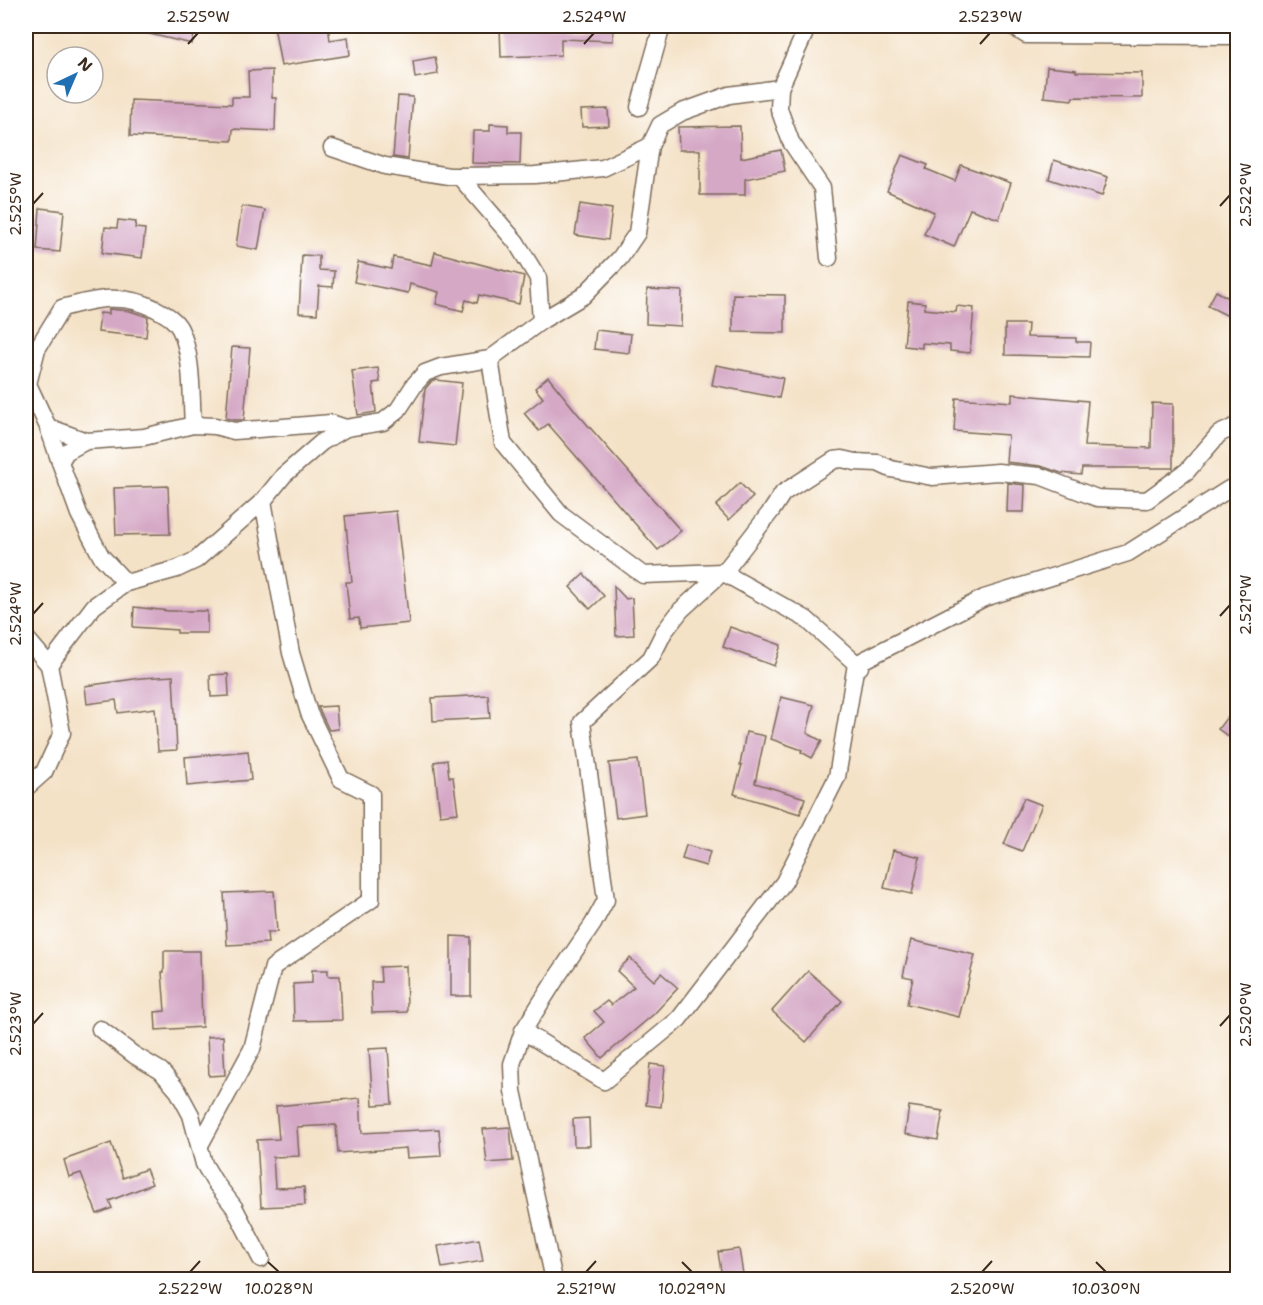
<svg xmlns="http://www.w3.org/2000/svg" width="1263" height="1305" viewBox="0 0 1263 1305" font-family="'Shantell Sans',sans-serif">
	<style>
		.building { fill: #d5a9c6 }
		.lines { fill: none; stroke-linecap: round; stroke-linejoin: round }
		.street-casing { stroke: #7c6a59; stroke-width: 19 }
		.street { stroke: #fff; stroke-width: 16 }
		.ticks { fill: none; stroke: #3b2a1e; stroke-width: 2 }
		.neatline { fill: none; stroke: #3b2a1e; stroke-width: 2 }
		.ticks-label { font-size: 15px; text-anchor: middle; fill: #3b2a1e }
	</style>
	<rect width="100%" height="100%" fill="#fff"/>
	<filter id="ink" filterUnits="userSpaceOnUse"><feTurbulence type="fractalNoise" baseFrequency=".0167" numOctaves="2"/><feDisplacementMap in="SourceGraphic" scale="12" xChannelSelector="R" yChannelSelector="G"/><feConvolveMatrix kernelMatrix="1 2 1 2 8 2 1 2 1" color-interpolation-filters="sRGB"/></filter>
	<filter id="wash" filterUnits="userSpaceOnUse"><feTurbulence type="fractalNoise" baseFrequency=".008" numOctaves="4" result="noise"/><feDisplacementMap in="SourceGraphic" scale="24" xChannelSelector="R" yChannelSelector="G"/><feGaussianBlur stdDeviation="1.35" result="paint"/><feColorMatrix in="noise" values="0 0 0 0 0 0 0 0 0 0 0 0 0 0 0 0 0 1.4 0 .05"/><feComposite in="paint" operator="in"/></filter>
	<g filter="url(#wash)">
		<rect width="100%" height="100%" fill="#f4e2c7"/>
		<g id="blocks">
			<g class="building">
				<path d="M137,26H196L192,44L137,31Z"/>
				<path d="M274,26H328L330,40L348,37L350,55L281,66Z"/>
				<path d="M500,26H613V41L561,39V55L501,57Z"/>
				<path d="M435,57L438,74L415,78L413,61Z"/>
				<path d="M1047,67L1076,70V72L1142,73V98L1073,97L1072,100L1044,97Z"/>
				<path d="M272,70V98H276L275,131L233,129L232,141L130,136L131,100L232,104V97H249L248,71Z"/>
				<path d="M398,96L413,97L408,159L393,157Z"/>
				<path d="M608,109L609,126L582,127L581,110Z"/>
				<path d="M490,124L508,125V132H521L520,164L472,163L473,131H490Z"/>
				<path d="M740,126L741,158L781,150L785,171L745,179V195H700V150H679L678,127Z"/>
				<path d="M902,155L928,165L926,169L955,181L961,165L1011,183L999,219L970,209L954,247L924,234L934,212L887,191Z"/>
				<path d="M1054,160L1108,177L1102,196L1049,179Z"/>
				<path d="M580,204L612,209L608,240L575,235Z"/>
				<path d="M242,206L265,210L258,250L236,246Z"/>
				<path d="M40,208L64,211L60,252L37,250Z"/>
				<path d="M118,220L136,222L135,228L145,229L142,258L102,253L105,227L117,228Z"/>
				<path d="M435,252L524,276L519,304L479,295L477,303L466,300L463,311L436,304L439,292L410,284L408,293L354,282L358,262L391,269L393,257L432,265Z"/>
				<path d="M302,255L319,256V270L334,271L333,287L319,286L317,314L299,313Z"/>
				<path d="M647,289L682,291L681,326L646,324Z"/>
				<path d="M1216,291L1238,303V321L1208,306Z"/>
				<path d="M733,294L785,295V333L733,332Z"/>
				<path d="M908,301L925,303L924,309L956,312L957,306L974,308L970,353L950,351V345L922,343V348L904,346Z"/>
				<path d="M109,309L130,311L148,317L146,337L98,332L100,313L109,314Z"/>
				<path d="M1005,324H1028L1027,337L1076,338V342H1090L1089,357L1005,355Z"/>
				<path d="M596,330L631,334L629,353L594,349Z"/>
				<path d="M232,347L250,348L244,420H235L226,418Z"/>
				<path d="M716,365L783,378L779,398L712,385Z"/>
				<path d="M378,368L380,382L373,383L376,412L358,415L352,371Z"/>
				<path d="M548,377L578,414L681,531L658,550L548,424L539,431L524,413L543,398L535,388Z"/>
				<path d="M436,380L462,383L455,446L419,442L425,389L431,382Z"/>
				<path d="M1012,394L1088,401L1084,446L1151,448L1152,403L1173,404V468H1082L1081,475L1061,473L1041,466L1006,462L1008,435L954,431L956,398L1012,402Z"/>
				<path d="M740,483L753,497L729,520L716,506Z"/>
				<path d="M1008,483L1025,485L1024,512H1007Z"/>
				<path d="M168,486L170,534L116,535L114,488Z"/>
				<path d="M396,511L409,623L360,628L359,618L350,619L346,582H352L345,516Z"/>
				<path d="M584,574L604,596L590,609L570,587Z"/>
				<path d="M614,586L626,599L632,598L634,635L616,636Z"/>
				<path d="M134,607L169,611H207V633H177V630L133,627Z"/>
				<path d="M730,627L781,645L774,666L723,647Z"/>
				<path d="M228,674L229,696L211,697L210,675Z"/>
				<path d="M173,676L177,750L158,751L155,708L118,713L116,700L87,704L85,686L141,678Z"/>
				<path d="M488,695L490,718L433,721L432,698Z"/>
				<path d="M781,697L814,705L807,733L822,741L812,758L801,752L802,750L771,739Z"/>
				<path d="M336,706L338,729L329,730L318,707Z"/>
				<path d="M1227,717L1238,725V743L1218,729Z"/>
				<path d="M746,732L765,736L755,783L805,798L800,814L734,794L742,765H740Z"/>
				<path d="M248,751L251,780L187,786L185,757Z"/>
				<path d="M447,760L449,777H453L458,813L440,815L434,762Z"/>
				<path d="M638,760L645,814L616,818L609,763Z"/>
				<path d="M1024,798L1042,805L1022,851L1004,844Z"/>
				<path d="M686,845L710,852L706,866L682,859Z"/>
				<path d="M893,850L920,857L912,894L884,888Z"/>
				<path d="M274,891L277,932H267L268,943L227,945L224,893Z"/>
				<path d="M451,936L471,937V996H451Z"/>
				<path d="M911,940L975,955L959,1017L907,1004L913,978L903,976Z"/>
				<path d="M164,951H200L202,1027L156,1030L155,1012L165,1011L162,972H164Z"/>
				<path d="M630,958L654,981L661,973L678,988L654,1014L602,1058L585,1038L604,1022L594,1011L607,1001L611,1005L634,987L617,971Z"/>
				<path d="M406,966L407,1012L372,1013L371,982H381L380,967Z"/>
				<path d="M312,970H328V976H340L342,1020L294,1021L293,984L312,983Z"/>
				<path d="M808,971L842,1001L806,1042L772,1011Z"/>
				<path d="M223,1036L225,1075L209,1076L207,1037Z"/>
				<path d="M388,1048L392,1104L373,1105L369,1049Z"/>
				<path d="M650,1064L665,1066L661,1107L646,1105Z"/>
				<path d="M360,1098L362,1133L439,1129L441,1156L407,1158L406,1148L338,1153L336,1125L297,1127L299,1156L273,1157L275,1188L304,1187L305,1205L261,1207L257,1140L279,1139L276,1106Z"/>
				<path d="M909,1106L943,1111L938,1140L905,1134Z"/>
				<path d="M589,1118L590,1146H574L573,1119Z"/>
				<path d="M510,1127L513,1161L487,1163L483,1129Z"/>
				<path d="M111,1143L123,1178L146,1169L152,1184L109,1201L112,1208L97,1214L81,1173L69,1177L64,1160Z"/>
				<path d="M479,1239L483,1261L442,1268L438,1246Z"/>
				<path d="M739,1249L743,1274L722,1277L718,1252Z"/>
			</g>
		</g>
	</g>
	<g filter="url(#ink)">
		<use href="#blocks" fill-opacity="0" stroke="#7c6a59" stroke-width="1.5"/>
		<g class="lines">
			<defs>
				<g id="street">
					<path d="M808,26L780,88L779,109L791,142L822,188L829,258"/>
					<path d="M1012,26L1026,35L1238,36"/>
					<path d="M639,107L662,26"/>
					<path d="M332,148L385,166L449,176H459L535,175L603,168L650,146"/>
					<path d="M459,176L516,242L538,278L541,321"/>
					<path d="M490,359L503,443L561,514L643,575L722,572L806,619L860,667"/>
					<path d="M28,384L48,427L60,462"/>
					<path d="M26,386L28,384L37,349L62,308C95,299 123,292 156,309C165,314 175,319 180,329C193,355 191,397 193,425"/>
					<path d="M48,427L86,441"/>
					<path d="M126,583L101,556L79,514L60,462L66,452L86,441L144,437L193,425L215,426L234,431L331,423L346,428"/>
					<path d="M26,638L49,665"/>
					<path d="M26,788L44,772L62,733L49,665L94,606L126,583L177,569L196,560L263,501L284,475L322,442L346,428L383,422L398,410L415,384L425,373L441,367L490,359L541,321L583,296L620,258L637,233L650,146L660,125L682,112L729,95L780,88"/>
					<path d="M100,1029L134,1055L161,1071L178,1091L191,1115L204,1164L214,1181L234,1207L261,1259"/>
					<path d="M523,1031L604,1081L679,1019L784,882L837,777L856,664L984,598L1128,553L1229,489L1238,486"/>
					<path d="M200,1145L252,1049L273,967L371,900V794L341,779L309,713L291,653L263,501"/>
					<path d="M554,1280L513,1091L512,1064L523,1031L559,974L593,924L606,900L582,722L651,658L664,632L681,610L728,567L772,510L783,493L834,460L842,459L855,462L878,463L891,469L932,477L998,472L1040,476L1097,498L1147,500L1187,471L1219,434L1238,425"/>
				</g>
			</defs>
			<use href="#street" class="street-casing"/>
			<use href="#street" class="street"/>
		</g>
	</g>
	<path class="ticks" d="M188,44L198,33M584,44L594,33M980,44L990,33M33,204L43,193M1220,206L1230,195M33,614L43,603M1220,616L1230,605M33,1024L43,1013M1220,1026L1230,1015M268,1262L279,1272M682,1262L692,1272M1096,1262L1106,1272M190,1272L200,1261M586,1272L596,1261M982,1272L992,1261"/>
	<rect width="1263" height="1305" fill="none" stroke="#fff" stroke-width="66"/>
	<g transform="translate(75 75) rotate(44)"><circle r="28" fill="#ffffff" stroke="#b1aaa5" stroke-width="1.5"/>
	<path d="M0-4.5L10 22L0 15L-10 22Z" fill="#1f6fb2"/>
	<text y="-9" font-size="16" font-weight="bold" text-anchor="middle" fill="#3b2a1e">N</text>
	</g>
	<rect x="33" y="33" width="1197" height="1239" class="neatline"/>
	<g class="ticks-label">
		<text x="198" y="22">2.525°W</text>
		<text x="594" y="22">2.524°W</text>
		<text x="990" y="22">2.523°W</text>
		<text transform="translate(1246 195) rotate(-90)" y="5">2.522°W</text>
		<text transform="translate(16 204) rotate(-90)" y="5">2.525°W</text>
		<text transform="translate(1246 605) rotate(-90)" y="5">2.521°W</text>
		<text transform="translate(16 614) rotate(-90)" y="5">2.524°W</text>
		<text transform="translate(1246 1015) rotate(-90)" y="5">2.520°W</text>
		<text transform="translate(16 1024) rotate(-90)" y="5">2.523°W</text>
		<text x="190" y="1294">2.522°W</text>
		<text x="279" y="1294">10.028°N</text>
		<text x="586" y="1294">2.521°W</text>
		<text x="692" y="1294">10.029°N</text>
		<text x="982" y="1294">2.520°W</text>
		<text x="1106" y="1294">10.030°N</text>
	</g>
</svg>
